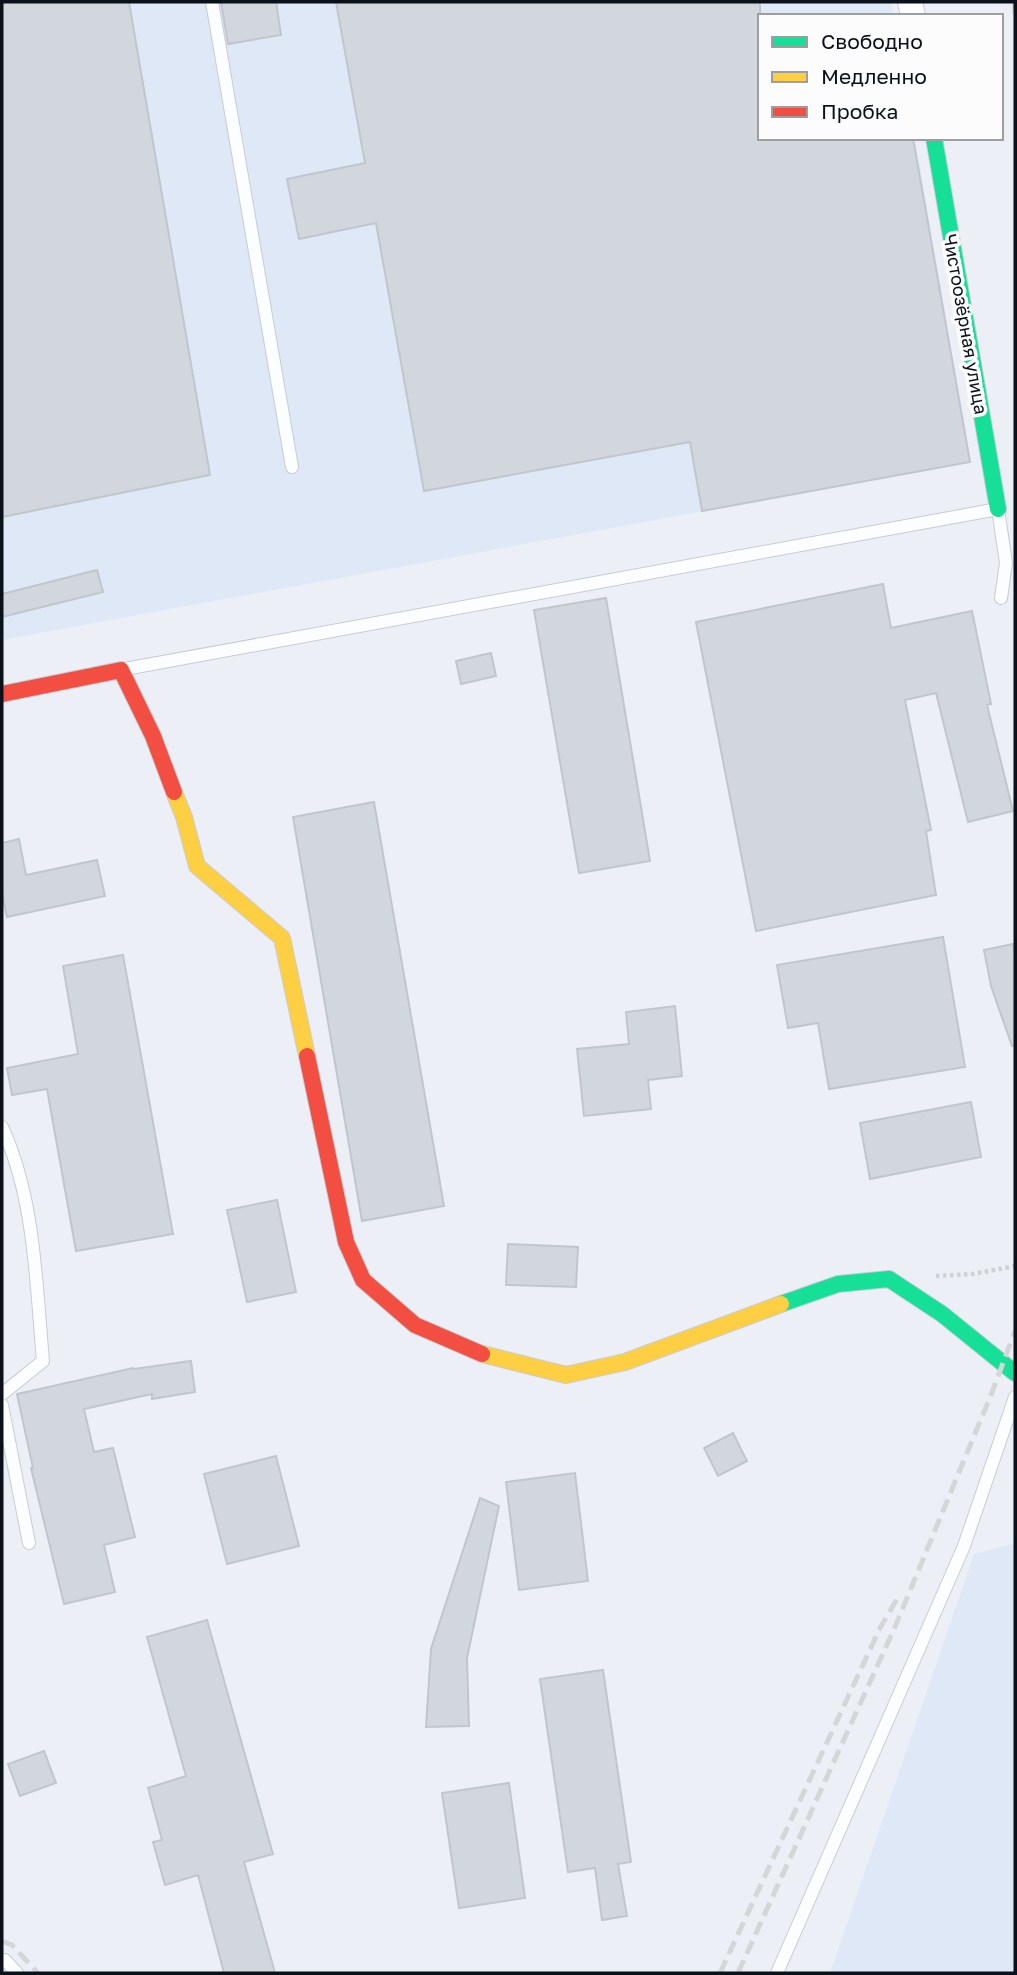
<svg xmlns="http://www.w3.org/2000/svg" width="1017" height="1975" viewBox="0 0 1017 1975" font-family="'Golos Text',sans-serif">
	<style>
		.built { fill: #dfe8f6 }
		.building { fill: #d2d7de; stroke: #c1c6cd; stroke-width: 2 }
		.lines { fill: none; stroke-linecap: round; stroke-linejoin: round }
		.lane-casing { stroke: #c7ccd4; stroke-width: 14 }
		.street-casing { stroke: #c7ccd4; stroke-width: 26 }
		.fast-casing { stroke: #c7ccd4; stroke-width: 18 }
		.slow-casing { stroke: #c7ccd4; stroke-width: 18 }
		.jam-casing { stroke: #c7ccd4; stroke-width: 18 }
		.path { stroke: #d0d1d3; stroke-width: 4.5; stroke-dasharray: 3.5 3.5; stroke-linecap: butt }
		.lane { stroke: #fcfdfe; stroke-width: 12 }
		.street { stroke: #fcfdfe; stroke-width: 24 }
		.fast { stroke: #16e098; stroke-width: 16 }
		.slow { stroke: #ffcf43; stroke-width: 16 }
		.jam { stroke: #f24e42; stroke-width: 16 }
		.rail { stroke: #d4d6d8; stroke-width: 5; stroke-dasharray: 14 7; stroke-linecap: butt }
		.labels { text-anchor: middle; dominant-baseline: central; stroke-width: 7; stroke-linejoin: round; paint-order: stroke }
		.street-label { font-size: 18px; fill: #0b111a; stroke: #fcfcfc }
	</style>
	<rect width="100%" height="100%" fill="#ecf0f6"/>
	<g class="built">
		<path d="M2,2H891L893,16H760V138H915L971,462L2,640Z"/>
		<path d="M1015,1543V1973H830L974,1554Z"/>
	</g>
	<g class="building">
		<path d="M2,2H129L210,475L2,517Z"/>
		<path d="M221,2H276L281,35L228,44Z"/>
		<path d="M336,2H760V138H913L970,462L702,511L690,442L424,491L376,223L299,239L287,179L365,163Z"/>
		<path d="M97,570L103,592L2,617V594Z"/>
		<path d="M883,584L891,628L972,611L991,704L987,705L1013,811L968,822L936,693L905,700L931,830L926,831L936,895L756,931L696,622Z"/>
		<path d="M606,598L650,861L579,873L534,610Z"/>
		<path d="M491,653L496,676L461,684L456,661Z"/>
		<path d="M374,802L444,1206L362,1221L293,817Z"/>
		<path d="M19,839L26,875L97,860L105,896L7,917L2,894V843Z"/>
		<path d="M943,937L965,1067L829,1089L818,1023L788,1028L777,965Z"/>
		<path d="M1013,944L1015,956V1046H1012L991,986L984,950Z"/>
		<path d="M123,955L173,1234L76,1251L47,1089L12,1095L7,1068L78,1054L63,966Z"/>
		<path d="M675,1006L682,1076L648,1080L651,1109L584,1116L577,1049L629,1044L626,1012Z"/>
		<path d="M971,1102L981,1157L870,1179L860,1123Z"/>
		<path d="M277,1200L296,1292L247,1302L227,1210Z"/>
		<path d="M508,1244L578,1247L576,1287L506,1285Z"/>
		<path d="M191,1361L195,1392L152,1399V1394L84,1409L94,1452L113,1448L135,1537L104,1545L115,1592L64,1604L31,1468H33L17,1394L133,1368L134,1369Z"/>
		<path d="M733,1433L747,1461L718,1476L704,1448Z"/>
		<path d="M276,1456L299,1546L227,1564L204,1474Z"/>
		<path d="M575,1473L588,1581L519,1590L506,1482Z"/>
		<path d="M480,1498L499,1506L467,1658L469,1726L426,1727L431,1649Z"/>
		<path d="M207,1620L273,1854L244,1862L275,1973H224L198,1875L165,1885L153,1842L162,1840L148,1788L186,1776L147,1637Z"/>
		<path d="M603,1670L631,1862L618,1864L627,1916L602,1920L595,1868L568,1872L540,1679Z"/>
		<path d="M44,1751L56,1783L20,1796L8,1764Z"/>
		<path d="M509,1783L525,1898L459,1908L442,1793Z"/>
	</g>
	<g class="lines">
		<defs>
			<g id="lane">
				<path d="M212,2L292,467"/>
				<path d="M125,669L998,509L1006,563L1001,598"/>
				<path d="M2,1127C35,1198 36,1284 43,1361L2,1394"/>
				<path d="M2,1405L29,1543"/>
				<path d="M2,1960H5L17,1973"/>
				<path d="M777,1973L964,1546L1015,1397"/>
			</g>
			<path id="street" d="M910,2L913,16"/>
			<g id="fast">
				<path d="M934,138L998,509"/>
				<path d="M781,1304L838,1284L889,1279L942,1314L1015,1373"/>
			</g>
			<g id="slow">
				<path d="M174,792L184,817L197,866L282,938L307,1056"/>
				<path d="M482,1354L566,1375L625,1362L781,1304"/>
			</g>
			<g id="jam">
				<path d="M2,694L121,670L153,736L174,792"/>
				<path d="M307,1056L346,1242L363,1280L415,1325L482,1354"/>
			</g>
		</defs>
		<use href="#lane" class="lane-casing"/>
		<use href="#street" class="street-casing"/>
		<use href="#fast" class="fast-casing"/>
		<use href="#slow" class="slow-casing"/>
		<use href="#jam" class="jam-casing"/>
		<path class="path" d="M936,1276L973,1274L1015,1266"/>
		<use href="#lane" class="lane"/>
		<use href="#street" class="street"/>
		<use href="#fast" class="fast"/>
		<use href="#slow" class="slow"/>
		<use href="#jam" class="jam"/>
		<g class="rail">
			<path d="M1014,2L1015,14"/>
			<path d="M2,1941L12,1945L38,1973"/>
			<path d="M720,1973L880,1628L900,1594"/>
			<path d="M738,1973L895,1627L991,1395L1015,1331"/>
		</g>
	</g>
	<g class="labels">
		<g class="street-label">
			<text transform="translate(966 324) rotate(80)">Чистоозёрная улица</text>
		</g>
	</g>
	<rect width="1017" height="1975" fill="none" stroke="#0b111a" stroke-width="7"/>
	<rect x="758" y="14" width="245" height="126" fill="#fcfcfc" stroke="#9c9ea2" stroke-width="2"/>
	<rect x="772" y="37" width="35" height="10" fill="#16e098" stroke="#9c9ea2" stroke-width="2"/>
	<text x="821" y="49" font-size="21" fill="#0b111a">Свободно</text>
	<rect x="772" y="72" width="35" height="10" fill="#ffcf43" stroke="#9c9ea2" stroke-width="2"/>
	<text x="821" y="84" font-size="21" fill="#0b111a">Медленно</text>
	<rect x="772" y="107" width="35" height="10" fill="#f24e42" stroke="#9c9ea2" stroke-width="2"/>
	<text x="821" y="119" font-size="21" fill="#0b111a">Пробка</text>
</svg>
